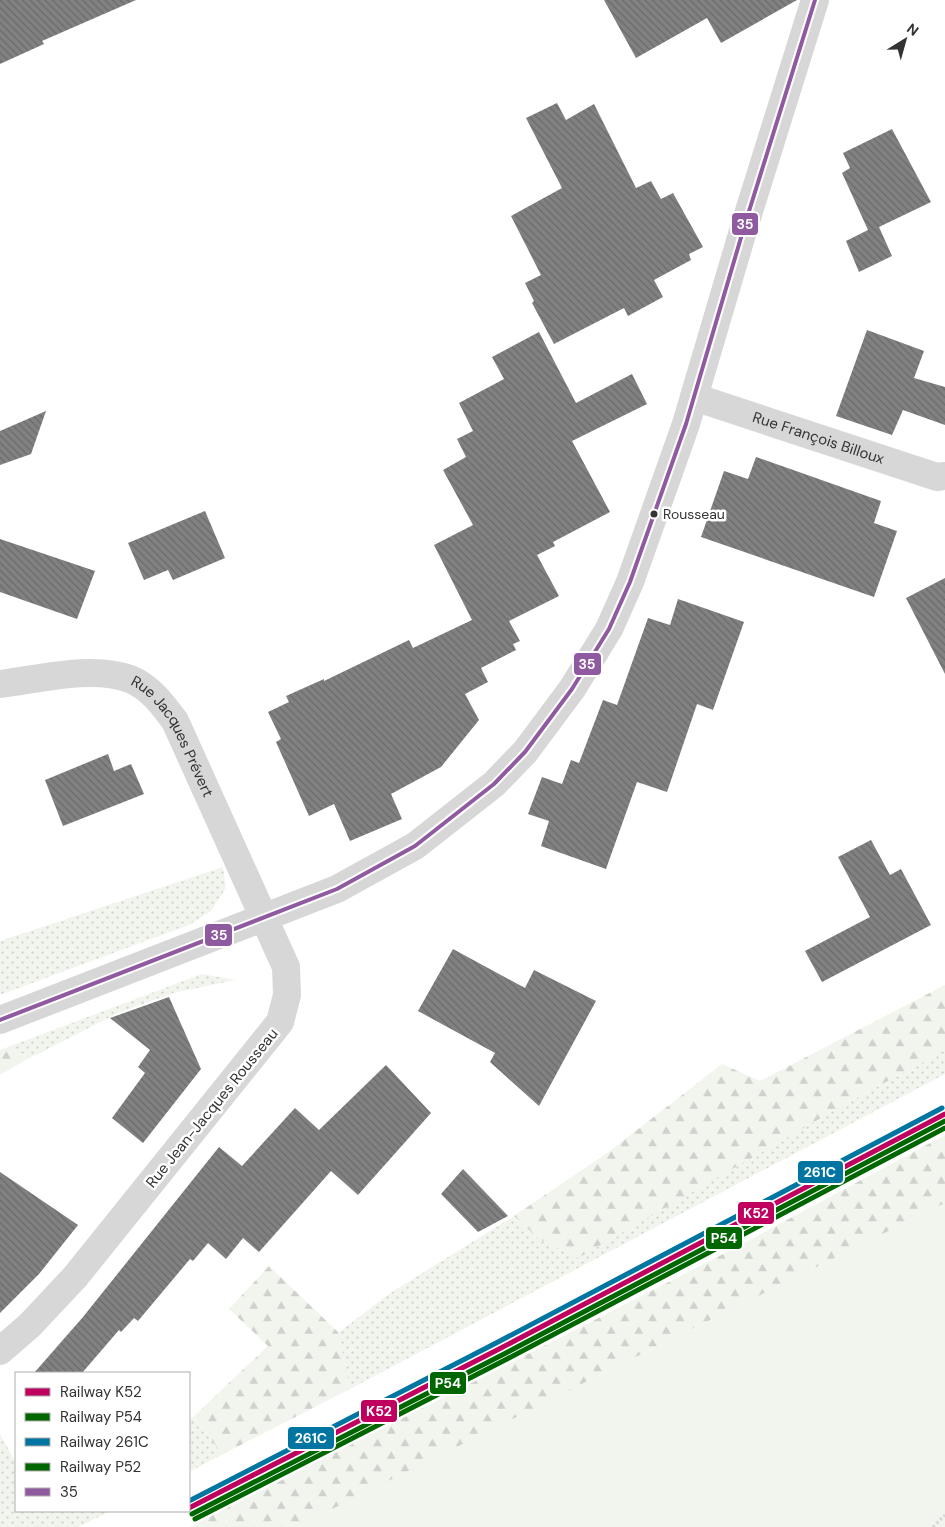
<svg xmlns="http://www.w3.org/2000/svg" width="945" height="1527" viewBox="0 0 945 1527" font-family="'DM Sans',sans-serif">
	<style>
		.grass { fill: url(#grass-dots) }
		.forest { fill: url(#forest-firs) }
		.green { fill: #f1f5ed }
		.building { fill: url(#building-back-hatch) }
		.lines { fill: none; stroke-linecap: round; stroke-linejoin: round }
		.path { stroke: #d6d6d6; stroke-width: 3; stroke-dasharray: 2.5 2.5; stroke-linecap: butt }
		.street { stroke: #d7d7d7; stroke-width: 28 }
		.bus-1-casing { stroke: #fff; stroke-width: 8 }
		.bus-1 { stroke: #8f5aa0; stroke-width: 4 }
		.rail-1-casing { stroke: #fff; stroke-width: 9 }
		.rail-2-casing { stroke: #fff; stroke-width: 9 }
		.rail-3-casing { stroke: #fff; stroke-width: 9 }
		.rail-4-casing { stroke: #fff; stroke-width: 9 }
		.rail-1 { stroke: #bf005f; stroke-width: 5 }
		.rail-2 { stroke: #060; stroke-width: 5 }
		.rail-3 { stroke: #0075a1; stroke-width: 5 }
		.rail-4 { stroke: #060; stroke-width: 5 }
		.bus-dot { fill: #333; stroke: #fff; stroke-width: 2 }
		.labels { text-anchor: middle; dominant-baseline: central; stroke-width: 5; stroke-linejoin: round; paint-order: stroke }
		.bus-label { font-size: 14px; fill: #333; stroke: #fff; text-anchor: start }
		.street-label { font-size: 15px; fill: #333; stroke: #fff }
		.line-badge { stroke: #fff; stroke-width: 2 }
		.badge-label { font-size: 14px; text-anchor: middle; font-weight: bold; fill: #fff }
	</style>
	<defs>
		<pattern id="grass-dots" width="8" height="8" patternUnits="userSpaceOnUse" patternTransform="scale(1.25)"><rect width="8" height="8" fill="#f1f5ed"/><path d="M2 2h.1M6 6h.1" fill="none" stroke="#cfd2cc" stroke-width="1.8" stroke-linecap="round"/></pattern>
		<pattern id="forest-firs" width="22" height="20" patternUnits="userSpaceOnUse" patternTransform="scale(1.25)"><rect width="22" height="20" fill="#f1f5ed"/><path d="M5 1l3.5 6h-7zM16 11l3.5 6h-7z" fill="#cfd2cc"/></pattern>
		<pattern id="building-back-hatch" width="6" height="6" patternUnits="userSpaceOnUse" patternTransform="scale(1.25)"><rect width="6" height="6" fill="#818181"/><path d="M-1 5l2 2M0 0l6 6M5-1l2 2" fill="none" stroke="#6a6a6a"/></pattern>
	</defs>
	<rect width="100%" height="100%" fill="#fff"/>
	<g class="grass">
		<path d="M223,867L226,888L211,911L189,925L0,995V941Z"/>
		<path d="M202,974L235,980L173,993L118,1013L30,1058L8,1047Z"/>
		<path d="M945,1050V1074L350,1389L338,1333L392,1292L514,1216L539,1239L847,1103Z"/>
		<path d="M193,1417L223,1454L189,1472V1419Z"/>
		<path d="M0,1434L16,1463V1511H111L78,1527H0Z"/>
	</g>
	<g class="forest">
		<path d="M945,985V1050L847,1103L578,1258L539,1239L514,1216L610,1151L722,1064L760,1081Z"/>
		<path d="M8,1047L29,1058L0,1075V1050Z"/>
		<path d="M945,1135V1203L584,1383L360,1527H190L727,1252Z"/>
		<path d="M269,1266L338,1332L350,1389L223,1454L193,1417L268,1346L229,1309Z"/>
	</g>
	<path class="green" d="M945,1203V1527H296Z"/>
	<g class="building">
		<path d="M0,0H136L42,41L44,44L0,64Z"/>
		<path d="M604,0H797L721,43L707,18L636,58Z"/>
		<path d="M557,103L566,120L594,104L636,188L651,181L661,199L673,193L703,247L689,254L691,260L654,280L663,297L628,316L624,308L554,344L532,303L534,301L525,283L541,275L511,216L562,188L526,118Z"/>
		<path d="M892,129L931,202L879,227L892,256L859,272L846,241L868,230L842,173L850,168L843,153Z"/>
		<path d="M867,330L924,351L914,378L945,387V425L903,410L892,435L836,416Z"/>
		<path d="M539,332L576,403L632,374L647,404L572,441L610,512L553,542L555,546L537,555L559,596L509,621L520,641L513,644L516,650L481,668L488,682L465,694L479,720L441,767L391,794L402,819L350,841L334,804L309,816L276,742L281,739L268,712L289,702L286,696L324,679V681L409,640L413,648L472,620L434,545L473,525L443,470L466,457L457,439L473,431L459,403L504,379L492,357Z"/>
		<path d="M46,411L31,454L0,465V431Z"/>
		<path d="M756,457L881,501L874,523L897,531L874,597L701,537L724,471L748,479Z"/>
		<path d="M205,511L225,558L173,580L168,570L144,580L128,543Z"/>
		<path d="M0,539L95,571L77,619L0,592Z"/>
		<path d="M945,578V674L906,598Z"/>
		<path d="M678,599L744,622L713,710L697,704L667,792L637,782L606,869L541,846L549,821L528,814L542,777L562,784L571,760L579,763L603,700L617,705L648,618L670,625Z"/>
		<path d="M108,754L114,771L131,764L144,794L63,826L45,780Z"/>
		<path d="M871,840L890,875L901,869L931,925L822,982L805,951L870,917L838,857Z"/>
		<path d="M453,949L525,988L534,970L596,1001L539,1106L490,1062L495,1053L418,1011Z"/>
		<path d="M169,997L201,1069L143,1143L112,1118L145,1073L138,1067L150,1050L110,1018Z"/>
		<path d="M386,1065L431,1113L358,1195L331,1171L259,1252L243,1238L226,1259L208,1243L193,1261L190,1259L138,1321L134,1318L121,1332L119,1330L82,1373H34L83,1317L219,1147L242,1166L295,1108L319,1130Z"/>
		<path d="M463,1169L508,1216L478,1232L441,1194Z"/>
		<path d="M0,1172L78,1225L39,1274L0,1313Z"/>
	</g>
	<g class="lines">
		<path class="path" d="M933,1527L945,1515"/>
		<g class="street">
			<path id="s1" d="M694,397L937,477L945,476"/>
			<path id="s2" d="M0,684C40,679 92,665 130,679C150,687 163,705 175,721L286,967L287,995L280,1022L75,1277L30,1325L0,1351"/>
			<path d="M0,1020L337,889L415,846L494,784L525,752L572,689L609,629L630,582L686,424L745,224L815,0"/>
		</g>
		<defs>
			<path id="bus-1" d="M0,1020L337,889L415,846L494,784L525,752L572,689L609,629L630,582L686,424L745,224L815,0"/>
		</defs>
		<use href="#bus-1" class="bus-1-casing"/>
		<use href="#bus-1" class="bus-1"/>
		<defs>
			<path id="rail-1" d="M189,1508L501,1348L945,1114"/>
			<path id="rail-2" d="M192,1514L504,1354L945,1121"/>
			<path id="rail-3" d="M189,1501L498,1342L942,1108"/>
			<path id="rail-4" d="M195,1519L507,1359L945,1128"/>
		</defs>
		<use href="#rail-1" class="rail-1-casing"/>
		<use href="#rail-2" class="rail-2-casing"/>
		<use href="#rail-3" class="rail-3-casing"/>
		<use href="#rail-4" class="rail-4-casing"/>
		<use href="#rail-1" class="rail-1"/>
		<use href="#rail-2" class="rail-2"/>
		<use href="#rail-3" class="rail-3"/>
		<use href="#rail-4" class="rail-4"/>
	</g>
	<circle class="bus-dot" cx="654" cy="514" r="4.5"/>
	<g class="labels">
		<g class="bus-label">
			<text x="663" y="514">Rousseau</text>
		</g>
		<g class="street-label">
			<text stroke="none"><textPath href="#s1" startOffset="131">Rue François Billoux</textPath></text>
			<text stroke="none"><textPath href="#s2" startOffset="205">Rue Jacques Prévert</textPath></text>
			<text transform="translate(212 1108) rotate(-51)">Rue Jean-Jacques Rousseau</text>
		</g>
	</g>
	<g class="line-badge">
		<rect x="731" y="212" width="28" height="24" rx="5" fill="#8f5aa0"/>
		<rect x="573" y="652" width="29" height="24" rx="5" fill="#8f5aa0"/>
		<rect x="204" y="923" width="29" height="24" rx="5" fill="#8f5aa0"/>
		<rect x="797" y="1160" width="47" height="24" rx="5" fill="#0075a1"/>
		<rect x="737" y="1201" width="38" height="24" rx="5" fill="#bf005f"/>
		<rect x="705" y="1226" width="38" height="24" rx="5" fill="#060"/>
		<rect x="429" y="1371" width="38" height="24" rx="5" fill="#060"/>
		<rect x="360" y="1399" width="38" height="24" rx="5" fill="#bf005f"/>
		<rect x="287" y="1426" width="48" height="24" rx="5" fill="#0075a1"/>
	</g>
	<g class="badge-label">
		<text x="745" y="229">35</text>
		<text x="587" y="669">35</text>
		<text x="219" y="940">35</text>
		<text x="820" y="1177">261C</text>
		<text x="756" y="1218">K52</text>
		<text x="724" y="1243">P54</text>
		<text x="448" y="1388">P54</text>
		<text x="379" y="1416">K52</text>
		<text x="311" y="1443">261C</text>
	</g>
	<rect x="15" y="1372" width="175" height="140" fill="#ffffff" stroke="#adadad"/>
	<rect x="25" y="1388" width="25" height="8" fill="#bf005f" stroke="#adadad"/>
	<text x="60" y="1397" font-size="15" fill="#333333">Railway K52</text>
	<rect x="25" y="1413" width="25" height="8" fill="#006600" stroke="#adadad"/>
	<text x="60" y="1422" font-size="15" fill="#333333">Railway P54</text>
	<rect x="25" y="1438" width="25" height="8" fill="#0075a1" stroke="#adadad"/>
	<text x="60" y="1447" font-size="15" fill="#333333">Railway 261C</text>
	<rect x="25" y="1463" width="25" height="8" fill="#006600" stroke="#adadad"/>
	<text x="60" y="1472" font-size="15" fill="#333333">Railway P52</text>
	<rect x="25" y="1488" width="25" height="8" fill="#8f5aa0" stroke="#adadad"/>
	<text x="60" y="1497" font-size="15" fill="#333333">35</text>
	<g transform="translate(905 40) rotate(37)" stroke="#ffffff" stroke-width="4" paint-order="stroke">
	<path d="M0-4L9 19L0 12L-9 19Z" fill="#333333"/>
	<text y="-8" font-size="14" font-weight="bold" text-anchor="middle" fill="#333333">N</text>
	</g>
</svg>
